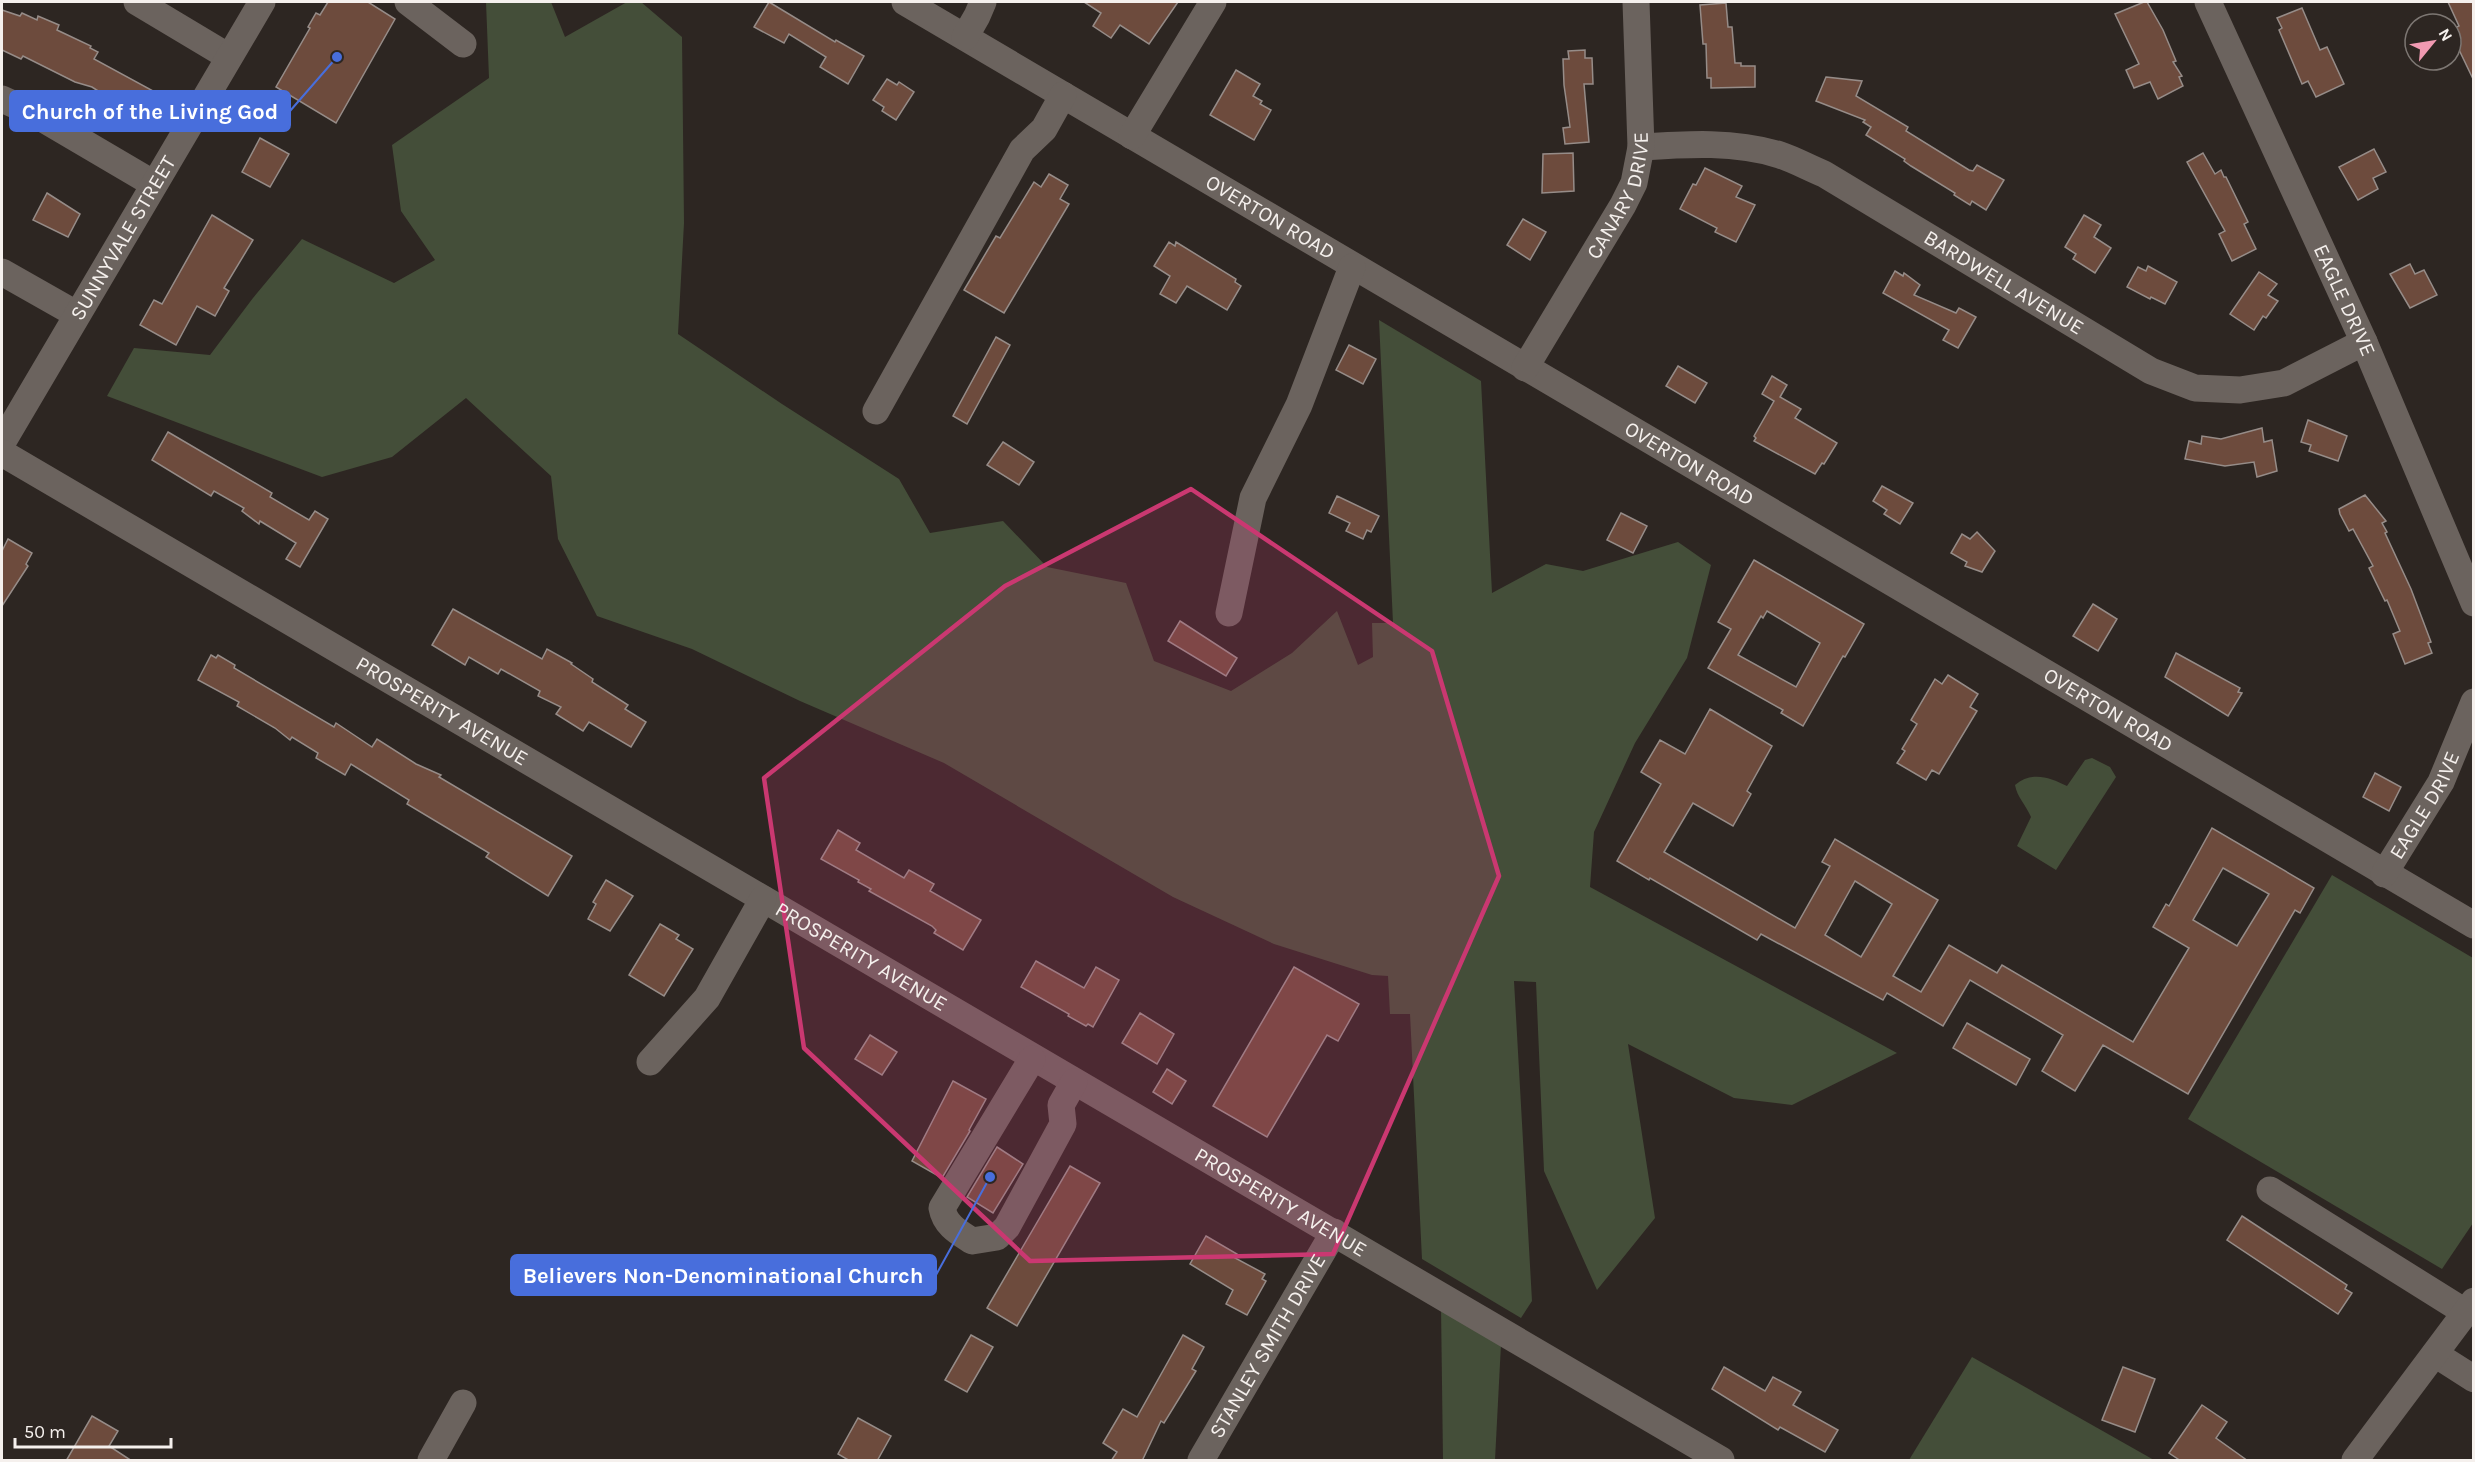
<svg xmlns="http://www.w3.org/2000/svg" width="2475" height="1462" viewBox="0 0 2475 1462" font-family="Karla,sans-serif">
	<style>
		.green { fill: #444e39 }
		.building { fill: #6d4b3d; stroke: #968c88; stroke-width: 1.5; fill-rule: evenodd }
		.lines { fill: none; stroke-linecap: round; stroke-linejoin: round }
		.minor { stroke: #6b635e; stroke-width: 27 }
		.marked { fill: #ca3871; fill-opacity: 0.2; stroke: #ca3871; stroke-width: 4.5; stroke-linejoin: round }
		.labels { text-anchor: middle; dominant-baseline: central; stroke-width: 4.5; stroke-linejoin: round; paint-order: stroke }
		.street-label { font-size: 21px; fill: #f5f0ed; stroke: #2d2622 }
		.leader { fill: none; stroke: #486edc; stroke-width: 2 }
		.callout-dot { fill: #486edc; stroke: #2d2622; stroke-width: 2 }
		.callout { fill: #486edc; stroke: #486edc; stroke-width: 2 }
		.callout-label { font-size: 22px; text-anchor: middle; font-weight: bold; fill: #fff }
	</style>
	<rect width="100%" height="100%" fill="#2d2622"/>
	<g class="green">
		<path d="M486,2H551L565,37L627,2H641L682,37L684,223L678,334L782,404L899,479L930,533L1003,521L1047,567L1126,583L1154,661L1231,691L1292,653L1337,611L1358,665L1373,657L1372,623H1393L1379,320L1481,381L1492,593L1546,564L1583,571L1678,542L1711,565L1687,658L1635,743L1594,832L1590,887L1897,1053L1792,1105L1734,1098L1628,1044L1655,1218L1597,1290L1544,1171L1536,982L1514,981L1532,1301L1521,1318L1422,1259L1410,1014H1390L1388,976L1372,975L1274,944L1173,897L944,763L800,701L692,649L597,616L558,539L551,476L466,398L392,457L322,477L107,396L134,348L210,355L253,298L302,239L394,283L435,260L401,211L392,145L489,78Z"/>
		<path d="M2092,758L2110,767L2116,777L2056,870L2017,846L2031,817C2026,805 2017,797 2015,785C2032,771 2049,777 2067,786L2085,760Z"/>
		<path d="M2332,875L2473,958V1223L2442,1269L2188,1119Z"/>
		<path d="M1441,1307L1501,1344L1495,1460H1443Z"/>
		<path d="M1972,1357L2154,1460H1909Z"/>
	</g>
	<g class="building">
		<path d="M328,2H368L395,19L336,123L276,87L310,28L308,27L316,13L320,15Z"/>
		<path d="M769,2L835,42L836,40L864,56L848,84L820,67L826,57L789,34L784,43L754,27Z"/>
		<path d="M1084,2H1178L1149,44L1120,25L1111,38L1093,26L1101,13Z"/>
		<path d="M2144,2H2147L2163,30L2176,61L2173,62L2182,76L2179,77L2183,86L2158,99L2150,82L2134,88L2126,70L2139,64L2115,14Z"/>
		<path d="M2448,2H2474V81L2451,33V30L2459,26Z"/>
		<path d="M1726,3L1728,27H1732L1735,63H1741V66H1755V87L1711,88V78H1707L1706,44H1703L1700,5Z"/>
		<path d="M2302,8L2320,50L2327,47L2344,84L2316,97L2308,81L2302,84L2279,30L2282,28L2277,18Z"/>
		<path d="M2,10L20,16L22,13L37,20L38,16L59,25L57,30L91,46L90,48L98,52L94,59L155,92L140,118L92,87L75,82L23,56L21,59L2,50Z"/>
		<path d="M1585,50V58H1592L1593,84H1584L1589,142L1565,144L1563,128L1570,127L1564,85L1563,59H1569L1568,51Z"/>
		<path d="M1236,70L1260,84L1253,96L1262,101L1260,104L1271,110L1254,140L1210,115Z"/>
		<path d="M1826,77L1862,81L1856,96L1908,127L1906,131L1969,170L1973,171L1977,165L2004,180L1986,210L1972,201L1970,205L1954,195L1955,193L1911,166L1904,161L1905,159L1866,135L1871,127L1863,122L1865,120L1816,101Z"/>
		<path d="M887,79L897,85L899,82L914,92L896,120L882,111L884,107L873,100Z"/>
		<path d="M260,138L289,154L270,187L242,172Z"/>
		<path d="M2374,149L2386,172L2373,178L2378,189L2358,200L2339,167Z"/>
		<path d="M1573,153L1574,191L1542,193L1543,154Z"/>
		<path d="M2203,153L2215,174L2221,170L2224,177H2226L2248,222L2244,224L2256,249L2232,261L2219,234L2225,231L2187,162Z"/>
		<path d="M1705,168L1742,186L1736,197L1755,205L1736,242L1715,232L1717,228L1680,209L1693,184L1696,185Z"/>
		<path d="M1049,174L1068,185L1060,199L1069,204L1004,313L964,290L996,236L1000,238L1034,182L1041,187Z"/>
		<path d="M47,193L80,214L68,237L33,220Z"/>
		<path d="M212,215L253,240L224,288L229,291L215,316L197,306L176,345L140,325L154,300L162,304Z"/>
		<path d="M2084,215L2101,225L2094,237L2111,248L2095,273L2073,259L2076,254L2065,247Z"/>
		<path d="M1523,219L1546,232L1530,260L1507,245Z"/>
		<path d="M1169,242L1175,246L1176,242L1236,279L1235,282L1241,286L1227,310L1187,286L1176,303L1160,294L1170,276L1154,266Z"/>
		<path d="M2410,264L2415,274L2424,270L2437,295L2410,308L2390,274Z"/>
		<path d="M2148,266L2177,282L2165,304L2151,297L2150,299L2127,287L2138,267L2146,271Z"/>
		<path d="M1895,271L1903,276L1904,273L1920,285L1914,295L1956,313L1959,308L1976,317L1958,348L1943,340L1949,330L1883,293Z"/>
		<path d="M2259,272L2277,284L2268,295L2278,301L2266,318L2263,316L2254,330L2230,314Z"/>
		<path d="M996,337L1010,345L967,424L953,416Z"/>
		<path d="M1349,345L1376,359L1363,384L1336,370Z"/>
		<path d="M1678,366L1707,383L1695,403L1666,386Z"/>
		<path d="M1772,376L1787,385L1780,397L1801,409L1795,418L1837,443L1824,464L1822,463L1815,474L1754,441L1756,438L1754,436L1774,401L1762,394Z"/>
		<path d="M2308,420L2347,436L2338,461L2309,451L2311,445L2301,442Z"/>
		<path d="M2262,428L2264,442L2272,440L2277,471L2257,477L2254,462L2225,466L2185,459L2189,441L2201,444L2202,436L2221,439Z"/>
		<path d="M168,432L272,493L270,497L309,520L315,511L328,519L300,567L286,559L296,543L260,521L259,524L242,511L244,508L214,491L211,496L152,460Z"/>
		<path d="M1003,442L1034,462L1019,485L987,465Z"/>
		<path d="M1882,486L1913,503L1900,524L1884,514L1887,510L1873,501Z"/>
		<path d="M2365,495L2386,521L2382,523L2387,532L2385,533L2411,589L2431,642L2428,643L2432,653L2405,664L2393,634L2400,631L2387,600L2385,601L2369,568L2373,566L2353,529L2349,531L2340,514L2339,509Z"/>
		<path d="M1337,496L1379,516L1371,532L1367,530L1363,539L1346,531L1350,523L1329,513Z"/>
		<path d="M1621,513L1647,526L1633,553L1607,540Z"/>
		<path d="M1977,532L1995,551L1982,572L1965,566L1967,562L1951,553L1962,534L1970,539Z"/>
		<path d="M8,539L32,553L26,564L28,566L2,606V551Z"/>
		<path d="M1754,560L1864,624L1845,657L1843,656L1803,726L1781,713L1783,710L1708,668L1731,629L1718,622ZM1767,611L1820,643L1796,687L1738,655L1761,616L1763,618Z"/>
		<path d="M2093,604L2117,619L2098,651L2073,636Z"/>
		<path d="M453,609L542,659L547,649L572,663L571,664L593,679L592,682L628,705L625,709L646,722L631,747L589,722L583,731L556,714L561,707L538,696L540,691L501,669L498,674L469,657L465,665L432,645Z"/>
		<path d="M1180,621L1237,658L1226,676L1168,641Z"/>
		<path d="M2176,653L2240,688L2238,692L2242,693L2228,716L2165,677Z"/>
		<path d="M211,655L216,658L218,655L235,665L234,668L334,727L336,723L372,747L377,739L416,764L441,775L439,777L572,856L548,896L486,857L489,853L407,804L409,800L351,764L345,775L316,758L318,753L292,737L290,740L275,728L237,706L239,702L198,680Z"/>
		<path d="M1948,675L1978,694L1970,707L1977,711L1939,774L1932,770L1926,780L1897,763L1905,751L1902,749L1917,724L1911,720L1935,679L1942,684Z"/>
		<path d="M1710,709L1772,746L1747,791L1751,794L1733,826L1693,803L1664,852L1795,928L1830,866L1822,862L1835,839L1938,900L1893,976L1921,992L1949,945L1997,973L2002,965L2133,1042L2189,948L2153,927L2166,904L2169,906L2212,828L2314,888L2300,913L2295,910L2188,1094L2103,1045L2075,1091L2042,1071L2063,1035L1970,980L1943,1026L1887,993L1883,1000L1761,934L1757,940L1650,878L1649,880L1617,861L1661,784L1641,772L1660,740L1685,754ZM2223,868L2269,894L2237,946L2193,920ZM1855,881L1892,904L1861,957L1825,935Z"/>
		<path d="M2375,773L2401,787L2389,811L2363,797Z"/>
		<path d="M838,830L860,843L856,850L904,878L909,870L934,884L930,891L981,920L963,950L934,933L936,930L932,926L869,891L871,889L858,882L859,880L821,859Z"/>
		<path d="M606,880L633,896L610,931L588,919L596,904L593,902Z"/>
		<path d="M660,924L679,935L676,939L693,949L664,996L629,975Z"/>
		<path d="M1036,961L1084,988L1096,967L1119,980L1093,1027L1088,1024L1086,1026L1068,1016L1069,1014L1021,987Z"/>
		<path d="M1294,967L1359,1004L1338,1041L1327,1035L1267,1137L1213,1106Z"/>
		<path d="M1140,1013L1174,1034L1157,1064L1122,1043Z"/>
		<path d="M1967,1023L2030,1059L2016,1085L1953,1048Z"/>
		<path d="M870,1035L897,1052L882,1075L855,1059Z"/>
		<path d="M1167,1069L1186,1081L1172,1104L1153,1092Z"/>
		<path d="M953,1081L986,1099L969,1130L970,1131L942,1178L912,1161Z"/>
		<path d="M997,1147L1023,1164L993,1213L967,1197Z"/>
		<path d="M1070,1166L1100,1183L1017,1326L987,1308Z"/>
		<path d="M2242,1216L2347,1285L2345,1289L2352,1293L2338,1314L2227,1240Z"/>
		<path d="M1206,1236L1237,1254L1235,1258L1265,1274L1262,1279L1266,1281L1247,1315L1226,1304L1233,1290L1190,1264Z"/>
		<path d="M971,1335L993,1347L967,1392L945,1380Z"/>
		<path d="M1183,1335L1204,1347L1192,1369L1196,1371L1164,1423L1161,1421L1142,1461H1111L1117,1452L1103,1443L1123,1409L1137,1417Z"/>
		<path d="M1724,1367L1765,1391L1773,1377L1801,1392L1793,1405L1838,1430L1825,1452L1780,1427L1778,1430L1712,1389Z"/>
		<path d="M2123,1367L2155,1379L2135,1432L2102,1420Z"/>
		<path d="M2202,1405L2227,1422L2216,1438L2248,1461H2181L2169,1453Z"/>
		<path d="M92,1416L118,1431L109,1446L132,1461H66Z"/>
		<path d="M858,1418L891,1436L877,1461H850L838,1454Z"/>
	</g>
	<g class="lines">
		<g class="minor">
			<path d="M137,2L229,57"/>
			<path d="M408,2L463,44"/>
			<path id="s1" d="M905,2L2474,925"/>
			<path id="s2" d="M2208,2L2364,342L2474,603"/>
			<path d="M965,37L977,16L983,2"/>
			<path d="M2,99L35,114L154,184"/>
			<path d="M1132,136L1213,2"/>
			<path id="s3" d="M1641,147C1688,144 1735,141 1780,155C1795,160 1809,168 1824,174L2151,371L2195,388L2240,390L2284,383L2364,342"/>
			<path d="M2,272L76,314"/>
			<path id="s4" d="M1525,368L1623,205L1634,183L1641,147L1636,2"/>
			<path d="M876,411L1022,150L1044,129L1063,95"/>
			<path id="s5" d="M2,443L262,2"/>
			<path id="s6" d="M2,453L1721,1460"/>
			<path d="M1229,613L1253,498L1299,405L1352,267"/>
			<path id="s7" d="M2384,874L2441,782L2474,702"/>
			<path d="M1032,1059L942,1208C945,1225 958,1232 972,1241L997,1237L1007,1227L1063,1124L1061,1105L1074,1082"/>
			<path d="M650,1062L707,998L763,899"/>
			<path d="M2270,1190L2465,1312"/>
			<path d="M2435,1354L2474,1379"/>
			<path d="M431,1460L463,1403"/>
			<path id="s8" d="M1201,1460L1334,1232"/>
			<path d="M2355,1460L2474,1301"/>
		</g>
	</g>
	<path class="marked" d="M1191,489L1432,651L1499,876L1333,1254L1030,1261L804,1048L764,778L1005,586Z"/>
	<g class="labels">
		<g class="street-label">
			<text stroke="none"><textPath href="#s4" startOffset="198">CANARY DRIVE</textPath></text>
			<text stroke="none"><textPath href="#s1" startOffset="424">OVERTON ROAD</textPath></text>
			<text stroke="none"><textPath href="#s5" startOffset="238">SUNNYVALE STREET</textPath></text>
			<text stroke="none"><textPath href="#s3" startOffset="398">BARDWELL AVENUE</textPath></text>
			<text stroke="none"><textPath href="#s2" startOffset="328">EAGLE DRIVE</textPath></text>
			<text stroke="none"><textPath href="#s1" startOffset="910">OVERTON ROAD</textPath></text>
			<text stroke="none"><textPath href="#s1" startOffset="1396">OVERTON ROAD</textPath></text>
			<text stroke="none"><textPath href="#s6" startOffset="510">PROSPERITY AVENUE</textPath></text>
			<text stroke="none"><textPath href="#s7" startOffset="80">EAGLE DRIVE</textPath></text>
			<text stroke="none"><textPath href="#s6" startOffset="996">PROSPERITY AVENUE</textPath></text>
			<text stroke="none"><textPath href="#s6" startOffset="1482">PROSPERITY AVENUE</textPath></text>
			<text stroke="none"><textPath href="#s8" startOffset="132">STANLEY SMITH DRIVE</textPath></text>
		</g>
	</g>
	<path class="leader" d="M337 57L290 111M990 1177L936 1275"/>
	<g class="callout-dot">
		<circle cx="337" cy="57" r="6"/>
		<circle cx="990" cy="1177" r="6"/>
	</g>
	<g class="callout">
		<rect x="10" y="91" width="280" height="40" rx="6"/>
		<rect x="511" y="1255" width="425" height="40" rx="6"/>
	</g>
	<g class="callout-label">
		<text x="150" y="119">Church of the Living God</text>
		<text x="723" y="1283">Believers Non-Denominational Church</text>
	</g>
	<rect width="2475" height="1462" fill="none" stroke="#f5f0ed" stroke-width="6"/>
	<g transform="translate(2433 42) rotate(60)"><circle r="28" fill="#2d2622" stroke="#7d7773" stroke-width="1.5"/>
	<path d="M0-4.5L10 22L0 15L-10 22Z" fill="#f19ab2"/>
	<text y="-9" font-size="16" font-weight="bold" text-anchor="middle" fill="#f5f0ed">N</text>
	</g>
	<path d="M15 1438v9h156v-9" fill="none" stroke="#f5f0ed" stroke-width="3"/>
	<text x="24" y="1438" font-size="18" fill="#f5f0ed" stroke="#2d2622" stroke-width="4.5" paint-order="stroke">50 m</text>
</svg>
